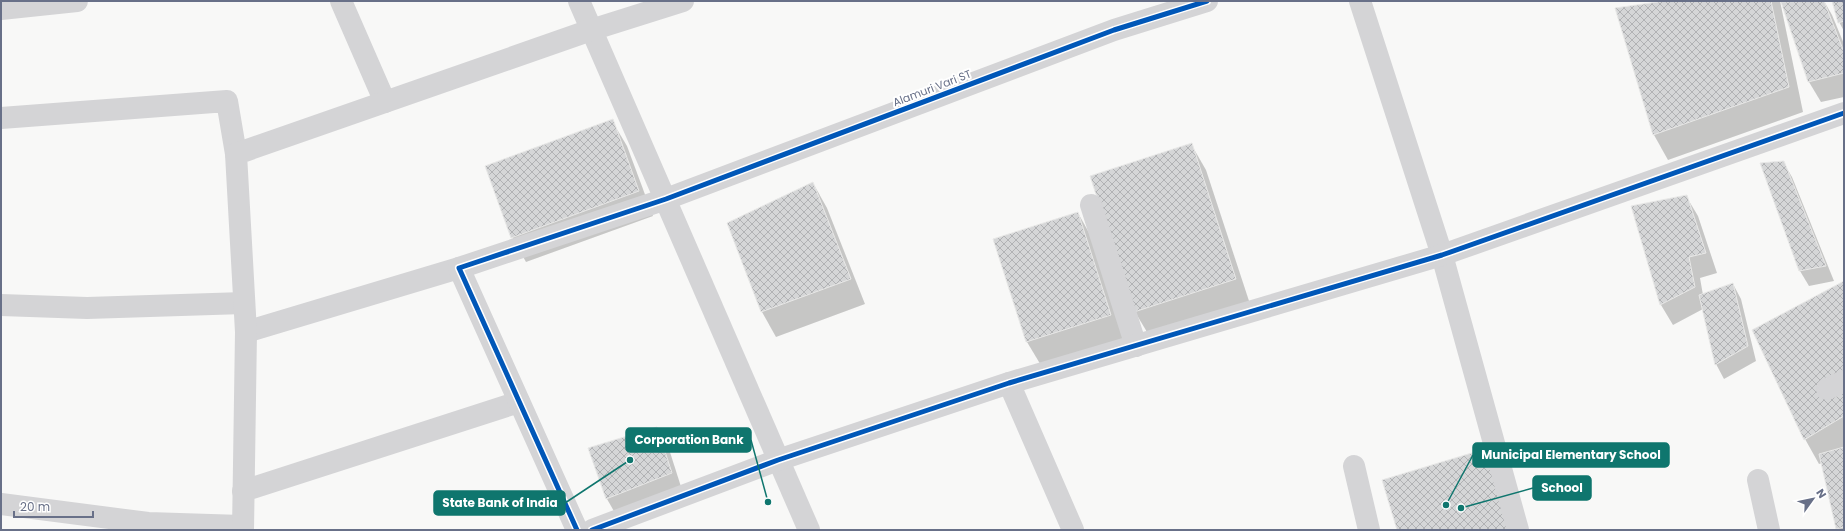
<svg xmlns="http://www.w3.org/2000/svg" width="1845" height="531" viewBox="0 0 1845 531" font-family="Poppins,sans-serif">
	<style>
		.shadow { fill: #0003 }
		.building { fill: url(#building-cross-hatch); stroke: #e8e8e7 }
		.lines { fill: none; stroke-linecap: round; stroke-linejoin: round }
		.minor { stroke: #d4d4d6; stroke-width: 22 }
		.tertiary { stroke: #d4d4d6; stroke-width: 22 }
		.cycleway-casing { stroke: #fff; stroke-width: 8 }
		.cycleway { stroke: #0057b8; stroke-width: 5 }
		.labels { text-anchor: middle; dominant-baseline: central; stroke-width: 4; stroke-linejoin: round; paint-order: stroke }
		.street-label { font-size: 11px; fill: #687088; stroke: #fff }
		.leader { fill: none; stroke: #0f766e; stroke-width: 1.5 }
		.callout-dot { fill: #0f766e; stroke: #fff; stroke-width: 1.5 }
		.callout { fill: #0f766e; stroke: #0f766e; stroke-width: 1.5 }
		.callout-label { font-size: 12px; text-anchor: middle; font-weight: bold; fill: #fff }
	</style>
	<defs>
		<pattern id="building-cross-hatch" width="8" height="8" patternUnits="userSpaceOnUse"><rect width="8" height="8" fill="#d5d6d7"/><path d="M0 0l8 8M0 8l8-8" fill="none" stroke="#b1b2b4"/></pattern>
	</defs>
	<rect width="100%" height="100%" fill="#f8f8f7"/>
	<g class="shadow">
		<path d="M1672,1H1780L1803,112L1668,160L1654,135Z"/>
		<path d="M1790,1H1824L1832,15L1844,44V97L1821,102L1809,82L1783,2Z"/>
		<path d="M1833,1H1844V31L1839,22Z"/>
		<path d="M612,121L627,146L653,216L526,262L512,237Z"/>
		<path d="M1191,144L1206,170L1250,304L1150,337L1135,312Z"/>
		<path d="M1783,162L1792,177L1834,281L1809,286L1800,271L1761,164Z"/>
		<path d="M813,183L827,208L865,304L776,337L762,312L728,224Z"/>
		<path d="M1686,196L1698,216L1717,273L1700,278L1703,295L1733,284L1741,299L1756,361L1724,379L1716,364L1703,309L1673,325L1661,305L1632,206Z"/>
		<path d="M1078,213L1092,238L1125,340L1042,367L1027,342L994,240Z"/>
		<path d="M1844,282V530H1838L1822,463L1819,464L1805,439Z"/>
		<path d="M657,428L669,449L683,493L619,520L607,499L590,448Z"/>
	</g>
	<g class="building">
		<path d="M1665,1H1771L1789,87L1653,135L1615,8Z"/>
		<path d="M1824,1L1844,52V73L1808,82L1781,2Z"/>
		<path d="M1832,1H1844V21L1838,23Z"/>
		<path d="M613,119L639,191L511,238L485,166Z"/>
		<path d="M1192,143L1236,279L1134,312L1090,176Z"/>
		<path d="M1784,161L1826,266L1799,271L1760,163Z"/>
		<path d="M813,182L851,279L761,312L727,223Z"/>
		<path d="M1687,195L1706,253L1689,257L1695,287L1660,305L1631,206Z"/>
		<path d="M1078,212L1111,315L1026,342L993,239Z"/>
		<path d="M1844,281V416L1804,440L1752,330Z"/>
		<path d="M1733,283L1748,346L1715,365L1699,295Z"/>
		<path d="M657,427L672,473L606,499L588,448Z"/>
		<path d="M1844,447V527L1836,529L1819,454Z"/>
		<path d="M1485,449L1510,530H1397L1382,480Z"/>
	</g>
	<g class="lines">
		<g class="minor">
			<path d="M341,1L385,102"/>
			<path d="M579,1L809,530"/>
			<path d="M1360,1L1442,255L1518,530"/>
			<path d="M1,9L77,1"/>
			<path d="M1,118L227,101L236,154"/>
			<path d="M1091,205L1136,346"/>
			<path d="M1,305L87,308L244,303"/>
			<path d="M246,332L459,268"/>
			<path d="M1009,383L1073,530"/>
			<path d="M1827,389L1844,381"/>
			<path d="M778,460L1009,383L1442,255L1844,113"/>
			<path d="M1354,466L1369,530"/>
			<path d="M1758,480L1769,530"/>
			<path d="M243,491L519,402"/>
			<path d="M1,504L148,523L242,526"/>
			<path d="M243,530L246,332L236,154L591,30L683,1"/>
			<path d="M577,530L459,268L666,199L1114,30L1207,1"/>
		</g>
		<path class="tertiary" d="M592,530L778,460"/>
		<defs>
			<g id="cycleway">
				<path d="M577,530L459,268L666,199L1114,30L1207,1"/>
				<path d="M592,530L778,460L1009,383L1442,255L1844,113"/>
			</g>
		</defs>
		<use href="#cycleway" class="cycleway-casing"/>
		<use href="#cycleway" class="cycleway"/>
	</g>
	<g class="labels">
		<g class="street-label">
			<text transform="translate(932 88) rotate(-21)">Alamuri Vari ST</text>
		</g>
	</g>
	<path class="leader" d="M768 502L751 440M1446 505L1473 455M1461 508L1533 488M630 460L565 503"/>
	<g class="callout-dot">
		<circle cx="768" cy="502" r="4"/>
		<circle cx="1446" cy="505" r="4"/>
		<circle cx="1461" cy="508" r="4"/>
		<circle cx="630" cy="460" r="4"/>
	</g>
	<g class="callout">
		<rect x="626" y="428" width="125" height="24" rx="4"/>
		<rect x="1473" y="443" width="196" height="24" rx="4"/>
		<rect x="1533" y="476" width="58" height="24" rx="4"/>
		<rect x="434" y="491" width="131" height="24" rx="4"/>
	</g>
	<g class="callout-label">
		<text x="689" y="444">Corporation Bank</text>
		<text x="1571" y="459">Municipal Elementary School</text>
		<text x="1562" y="492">School</text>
		<text x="500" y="507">State Bank of India</text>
	</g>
	<rect width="1845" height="531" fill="none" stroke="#687088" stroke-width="4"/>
	<g transform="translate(1813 499) rotate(57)" stroke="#ffffff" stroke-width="3" paint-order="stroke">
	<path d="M0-3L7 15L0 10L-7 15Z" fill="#687088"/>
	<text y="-6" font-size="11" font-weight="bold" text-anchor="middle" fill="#687088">N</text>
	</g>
	<path d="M14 511v6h79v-6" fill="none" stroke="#687088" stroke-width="2"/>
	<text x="20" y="511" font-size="12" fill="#687088" stroke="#ffffff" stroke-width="3" paint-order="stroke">20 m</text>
</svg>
